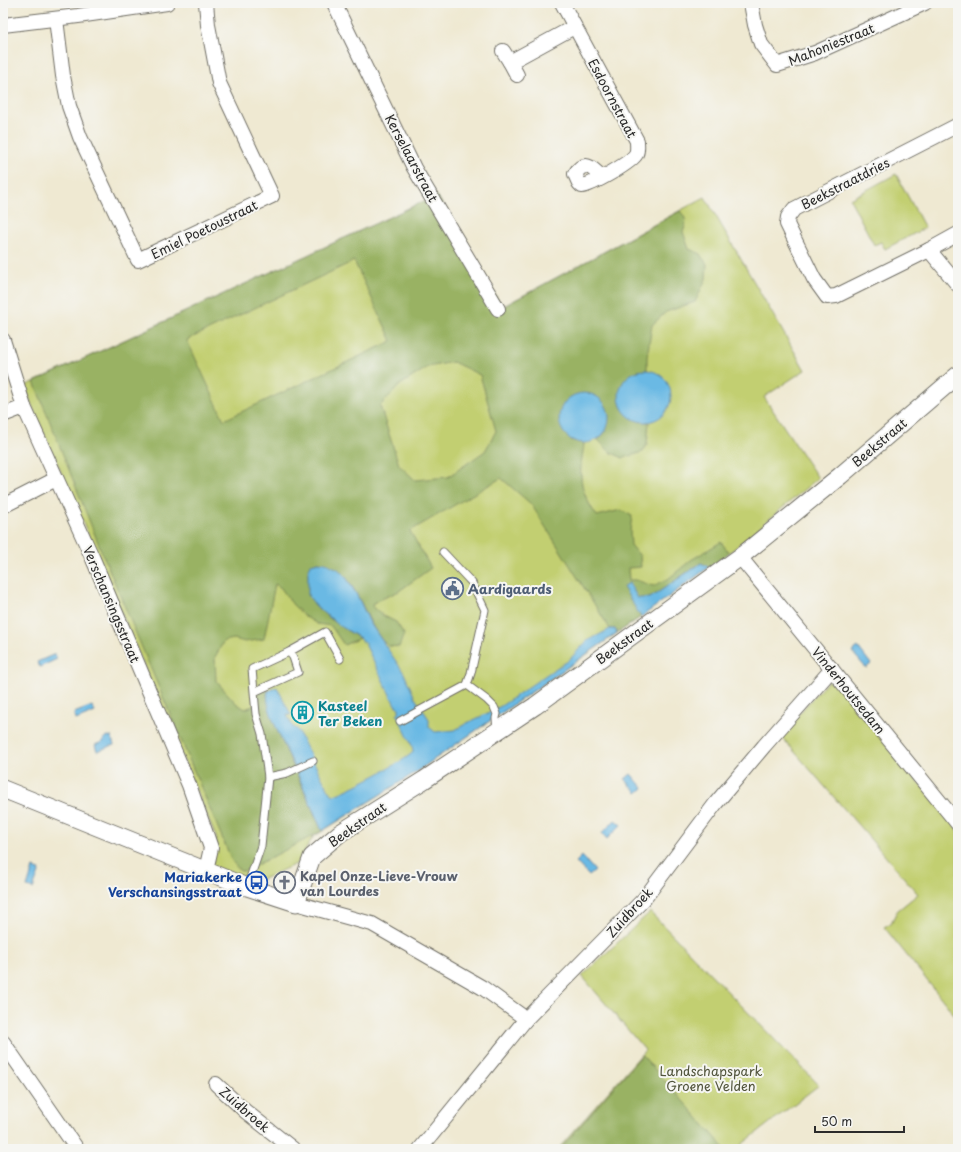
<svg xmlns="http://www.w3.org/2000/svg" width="961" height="1152" viewBox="0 0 961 1152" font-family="'Playpen Sans',sans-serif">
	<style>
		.green { fill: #c2cf71; stroke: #767d4e }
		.forest { fill: #99b263; stroke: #626e47; fill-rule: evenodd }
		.water { fill: #6ab9e4; stroke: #4a7288 }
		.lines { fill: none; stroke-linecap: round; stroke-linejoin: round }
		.service-casing { stroke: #706e65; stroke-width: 9 }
		.minor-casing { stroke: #706e65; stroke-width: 16 }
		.tertiary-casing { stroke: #706e65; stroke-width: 19 }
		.service { stroke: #fff; stroke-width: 7 }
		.minor { stroke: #fff; stroke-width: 14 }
		.tertiary { stroke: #fff; stroke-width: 17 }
		.labels { text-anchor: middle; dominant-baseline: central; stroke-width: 4; stroke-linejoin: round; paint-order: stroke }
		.street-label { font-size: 13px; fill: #2b2b2b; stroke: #f6f6f2 }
		.service-label { font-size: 13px; font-weight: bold; fill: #4e5e75; stroke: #f6f6f2; text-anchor: start }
		.culture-label { font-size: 13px; font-weight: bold; fill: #0d838f; stroke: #f6f6f2; text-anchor: start }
		.worship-label { font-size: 13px; font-weight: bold; fill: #5b616d; stroke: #f6f6f2; text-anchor: start }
		.transit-label { font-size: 13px; font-weight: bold; fill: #164399; stroke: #f6f6f2; text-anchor: end }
		.park-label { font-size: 13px; fill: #51543c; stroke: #f6f6f2 }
	</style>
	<rect width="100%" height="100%" fill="#f6f6f2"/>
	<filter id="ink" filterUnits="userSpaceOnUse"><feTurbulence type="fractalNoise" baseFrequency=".025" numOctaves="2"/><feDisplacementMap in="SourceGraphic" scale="8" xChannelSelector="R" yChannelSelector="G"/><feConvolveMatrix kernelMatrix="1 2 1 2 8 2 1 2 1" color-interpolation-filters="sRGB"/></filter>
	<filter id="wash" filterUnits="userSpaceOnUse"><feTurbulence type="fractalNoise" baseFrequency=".012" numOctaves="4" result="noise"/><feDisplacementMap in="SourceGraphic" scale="16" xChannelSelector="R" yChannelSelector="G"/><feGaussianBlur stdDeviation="0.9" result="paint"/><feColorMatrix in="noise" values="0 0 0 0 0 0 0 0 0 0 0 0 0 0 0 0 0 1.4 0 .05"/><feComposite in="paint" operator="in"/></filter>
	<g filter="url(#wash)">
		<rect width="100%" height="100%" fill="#efe9d2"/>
		<g class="green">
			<path d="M896,174L925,228L885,249L881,242L874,245L850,199Z"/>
			<path d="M437,195L502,307L705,197L805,370L764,397L818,478L734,549L635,621L413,774L313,837L298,863L257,882L211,869L216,850V837L98,557L32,406L25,386Z"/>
			<path d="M827,682H834L958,829V1019L884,927L891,923L897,911L918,894L780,735Z"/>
			<path d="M650,912L819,1085L741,1145L744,1149H558L645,1050L582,976Z"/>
		</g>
		<g class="forest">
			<path d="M437,195L502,307L680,211C687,219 687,223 683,232L689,249L699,253L707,264L706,279L695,302L666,312L652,325L647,357V370C609,374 611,422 649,422L647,444L643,452L623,458L610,452L598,440L607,430L571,440L584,444C583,454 580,465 581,475C581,490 589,505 597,516L621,510L632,516L630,531L631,545L640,556L641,567L628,568L629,580H636L653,586L668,579L691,560L721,542L729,553L709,567L701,563L650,598L638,599L629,583L624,587L641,617L617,633L615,629H610L531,504L501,478L410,531L431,568L399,591L373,603L372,606L384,616L396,622L404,634L399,647C396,646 392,647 390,646C383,643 380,638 377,633C360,608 353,566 318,562L308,572C308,581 310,598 315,605C321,613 351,634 360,638L344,645L331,626L317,624L306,617L293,605L281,588L275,584L264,639L245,642L234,639L224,641L215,657L216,681L236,703L245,709L253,706L259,692L267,689L268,691L267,694L277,730L322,831L245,871H240L232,861L103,555L34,382ZM354,261L392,341L224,420L187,340ZM453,362L480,375L496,431L485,451L448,477L415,480L399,465L380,406L400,385L428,367Z"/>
			<path d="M642,1055L723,1146L724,1149H560Z"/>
		</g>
		<g class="water">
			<circle cx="645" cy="396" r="26"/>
			<circle cx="584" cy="418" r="25"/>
			<path d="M318,562L326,563L338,569L346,577L358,597L370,623L404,673L415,698L429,719V727L435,732L455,730L467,723L482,716L501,706L553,670L568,661L587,641L610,629H615L617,633L413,774L322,831C313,809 303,787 294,766C287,750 263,707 268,691L277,687L291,715H287L293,727L297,729L325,784H326L330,793L334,795C347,791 407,760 413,752L412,746L397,714L399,713V708L395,705L365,644L360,638L340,626L323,612L315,605L308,595V572L311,564Z"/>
			<path d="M701,563L709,567L641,617L623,587L629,583L638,598H650Z"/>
			<path d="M858,647L871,664L866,668L852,652Z"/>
			<path d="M55,654L57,659L40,667L37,662Z"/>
			<path d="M92,706L95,712L76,720L74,713Z"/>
			<path d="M111,736L114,745L97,751L95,745L104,741L103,739Z"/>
			<path d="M631,774L643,788L637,793L625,779Z"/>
			<path d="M615,820L621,825L607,839L602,833Z"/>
			<path d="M582,856L595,871L589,876L576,862Z"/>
			<path d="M33,868L40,870L33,889L27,887Z"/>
		</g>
	</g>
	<g filter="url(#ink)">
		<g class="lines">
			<defs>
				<g id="service">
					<path d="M443,552L472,583L485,610L471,673L467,685L487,700L494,707L497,714L496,718L497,731"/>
					<path d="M289,652L325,632L340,659"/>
					<path d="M400,721L467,685"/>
					<path d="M268,777L287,773L313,761"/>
					<path d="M247,887L261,846L268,777L262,734L256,714L254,692L298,672L293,657L289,652L252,669L254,692"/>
				</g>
				<g id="minor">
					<path d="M334,3L414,168L498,309"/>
					<path d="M562,3L637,141C637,145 638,150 636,154C632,162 592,185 582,186L579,183L575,174C584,160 592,167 601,177"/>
					<path d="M751,3L755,25L761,44L777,65L815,53L925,3"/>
					<path d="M56,19L63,76L69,106L80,137L138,260L272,196L219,83L208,25L206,3"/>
					<path d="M3,25L78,16L167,3"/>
					<path d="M503,51L510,62"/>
					<path d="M517,75L510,62L574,27"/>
					<path d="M958,125L794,209L788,217L787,224L814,279L827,297L836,296L929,250L958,234"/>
					<path d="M929,250L958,285"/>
					<path d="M3,340L24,407L93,559L189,785L211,848L206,870"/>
					<path d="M3,415L24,407"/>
					<path d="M3,506L56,479"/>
					<path d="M740,557L958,824"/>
					<path d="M296,903L372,924L483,988L526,1019"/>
					<path d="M3,1042L77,1149"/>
					<path d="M216,1084L245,1111L293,1149"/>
					<path d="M420,1149L526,1019L644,899L716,803L764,746L832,669"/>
				</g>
				<path id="tertiary" d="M3,789L244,886L296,903L312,857L340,833L424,780L535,706L740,557L840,476L958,375"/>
			</defs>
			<use href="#service" class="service-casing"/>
			<use href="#minor" class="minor-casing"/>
			<use href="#tertiary" class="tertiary-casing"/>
			<use href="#service" class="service"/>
			<use href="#minor" class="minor"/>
			<use href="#tertiary" class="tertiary"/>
		</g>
	</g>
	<defs>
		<symbol id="civic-ring" viewBox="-11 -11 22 22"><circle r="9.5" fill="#f6f6f2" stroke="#5c6f8a" stroke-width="1.5"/><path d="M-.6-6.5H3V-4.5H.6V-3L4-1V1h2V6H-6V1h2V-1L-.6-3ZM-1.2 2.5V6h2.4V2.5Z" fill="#5c6f8a"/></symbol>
		<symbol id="building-ring" viewBox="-11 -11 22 22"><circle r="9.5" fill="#f6f6f2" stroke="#0f9aa8" stroke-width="1.5"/><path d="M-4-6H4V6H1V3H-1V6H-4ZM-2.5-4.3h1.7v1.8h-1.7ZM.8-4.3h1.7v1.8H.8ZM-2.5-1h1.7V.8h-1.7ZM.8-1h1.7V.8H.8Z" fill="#0f9aa8"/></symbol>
		<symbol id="church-ring" viewBox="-11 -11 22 22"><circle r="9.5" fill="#f6f6f2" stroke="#6b7280" stroke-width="1.5"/><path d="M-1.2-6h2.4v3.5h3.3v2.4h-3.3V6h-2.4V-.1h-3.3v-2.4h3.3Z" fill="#6b7280"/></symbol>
		<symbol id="bus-ring" viewBox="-11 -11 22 22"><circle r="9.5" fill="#f6f6f2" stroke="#1a4fb4" stroke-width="1.5"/><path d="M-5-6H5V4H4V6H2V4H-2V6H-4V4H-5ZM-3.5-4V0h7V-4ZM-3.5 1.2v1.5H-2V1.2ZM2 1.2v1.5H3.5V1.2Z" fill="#1a4fb4"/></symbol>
	</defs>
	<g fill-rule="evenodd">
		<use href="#civic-ring" x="440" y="576" width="25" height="25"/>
		<use href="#building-ring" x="290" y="700" width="25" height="25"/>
		<use href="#church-ring" x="272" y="870" width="25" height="25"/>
		<use href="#bus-ring" x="244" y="870" width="25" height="25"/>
	</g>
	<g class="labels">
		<g class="street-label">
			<text transform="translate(831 44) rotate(-22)">Mahoniestraat</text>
			<text transform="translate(613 98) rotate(62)">Esdoornstraat</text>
			<text transform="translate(412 158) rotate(62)">Kerselaarstraat</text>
			<text transform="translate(845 183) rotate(-27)">Beekstraatdries</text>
			<text transform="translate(204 229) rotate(-26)">Emiel Poetoustraat</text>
			<text transform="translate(879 442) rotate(-40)">Beekstraat</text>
			<text transform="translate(112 604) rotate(67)">Verschansingsstraat</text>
			<text transform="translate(624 641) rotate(-36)">Beekstraat</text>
			<text transform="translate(849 690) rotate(51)">Vinderhoutsedam</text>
			<text transform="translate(357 824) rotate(-35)">Beekstraat</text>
			<text transform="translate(629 912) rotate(-48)">Zuidbroek</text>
			<text transform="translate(245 1109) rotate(41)">Zuidbroek</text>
		</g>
		<g class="service-label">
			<text x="468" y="588">Aardigaards</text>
		</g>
		<g class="culture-label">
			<text x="318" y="705">Kasteel<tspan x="318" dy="15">Ter Beken</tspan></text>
		</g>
		<g class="worship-label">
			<text x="300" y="875">Kapel Onze-Lieve-Vrouw<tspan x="300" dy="15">van Lourdes</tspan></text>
		</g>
		<g class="transit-label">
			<text x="242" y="876">Mariakerke<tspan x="242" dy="15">Verschansingsstraat</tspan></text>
		</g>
		<g class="park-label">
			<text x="711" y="1070">Landschapspark<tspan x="711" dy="15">Groene Velden</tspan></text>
		</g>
	</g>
	<rect width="961" height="1152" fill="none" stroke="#f6f6f2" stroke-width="16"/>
	<path d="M815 1126v6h89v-6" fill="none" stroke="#2b2b2b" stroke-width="2"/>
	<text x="821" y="1126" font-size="12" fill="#2b2b2b" stroke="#f6f6f2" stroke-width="3" paint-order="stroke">50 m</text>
</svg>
